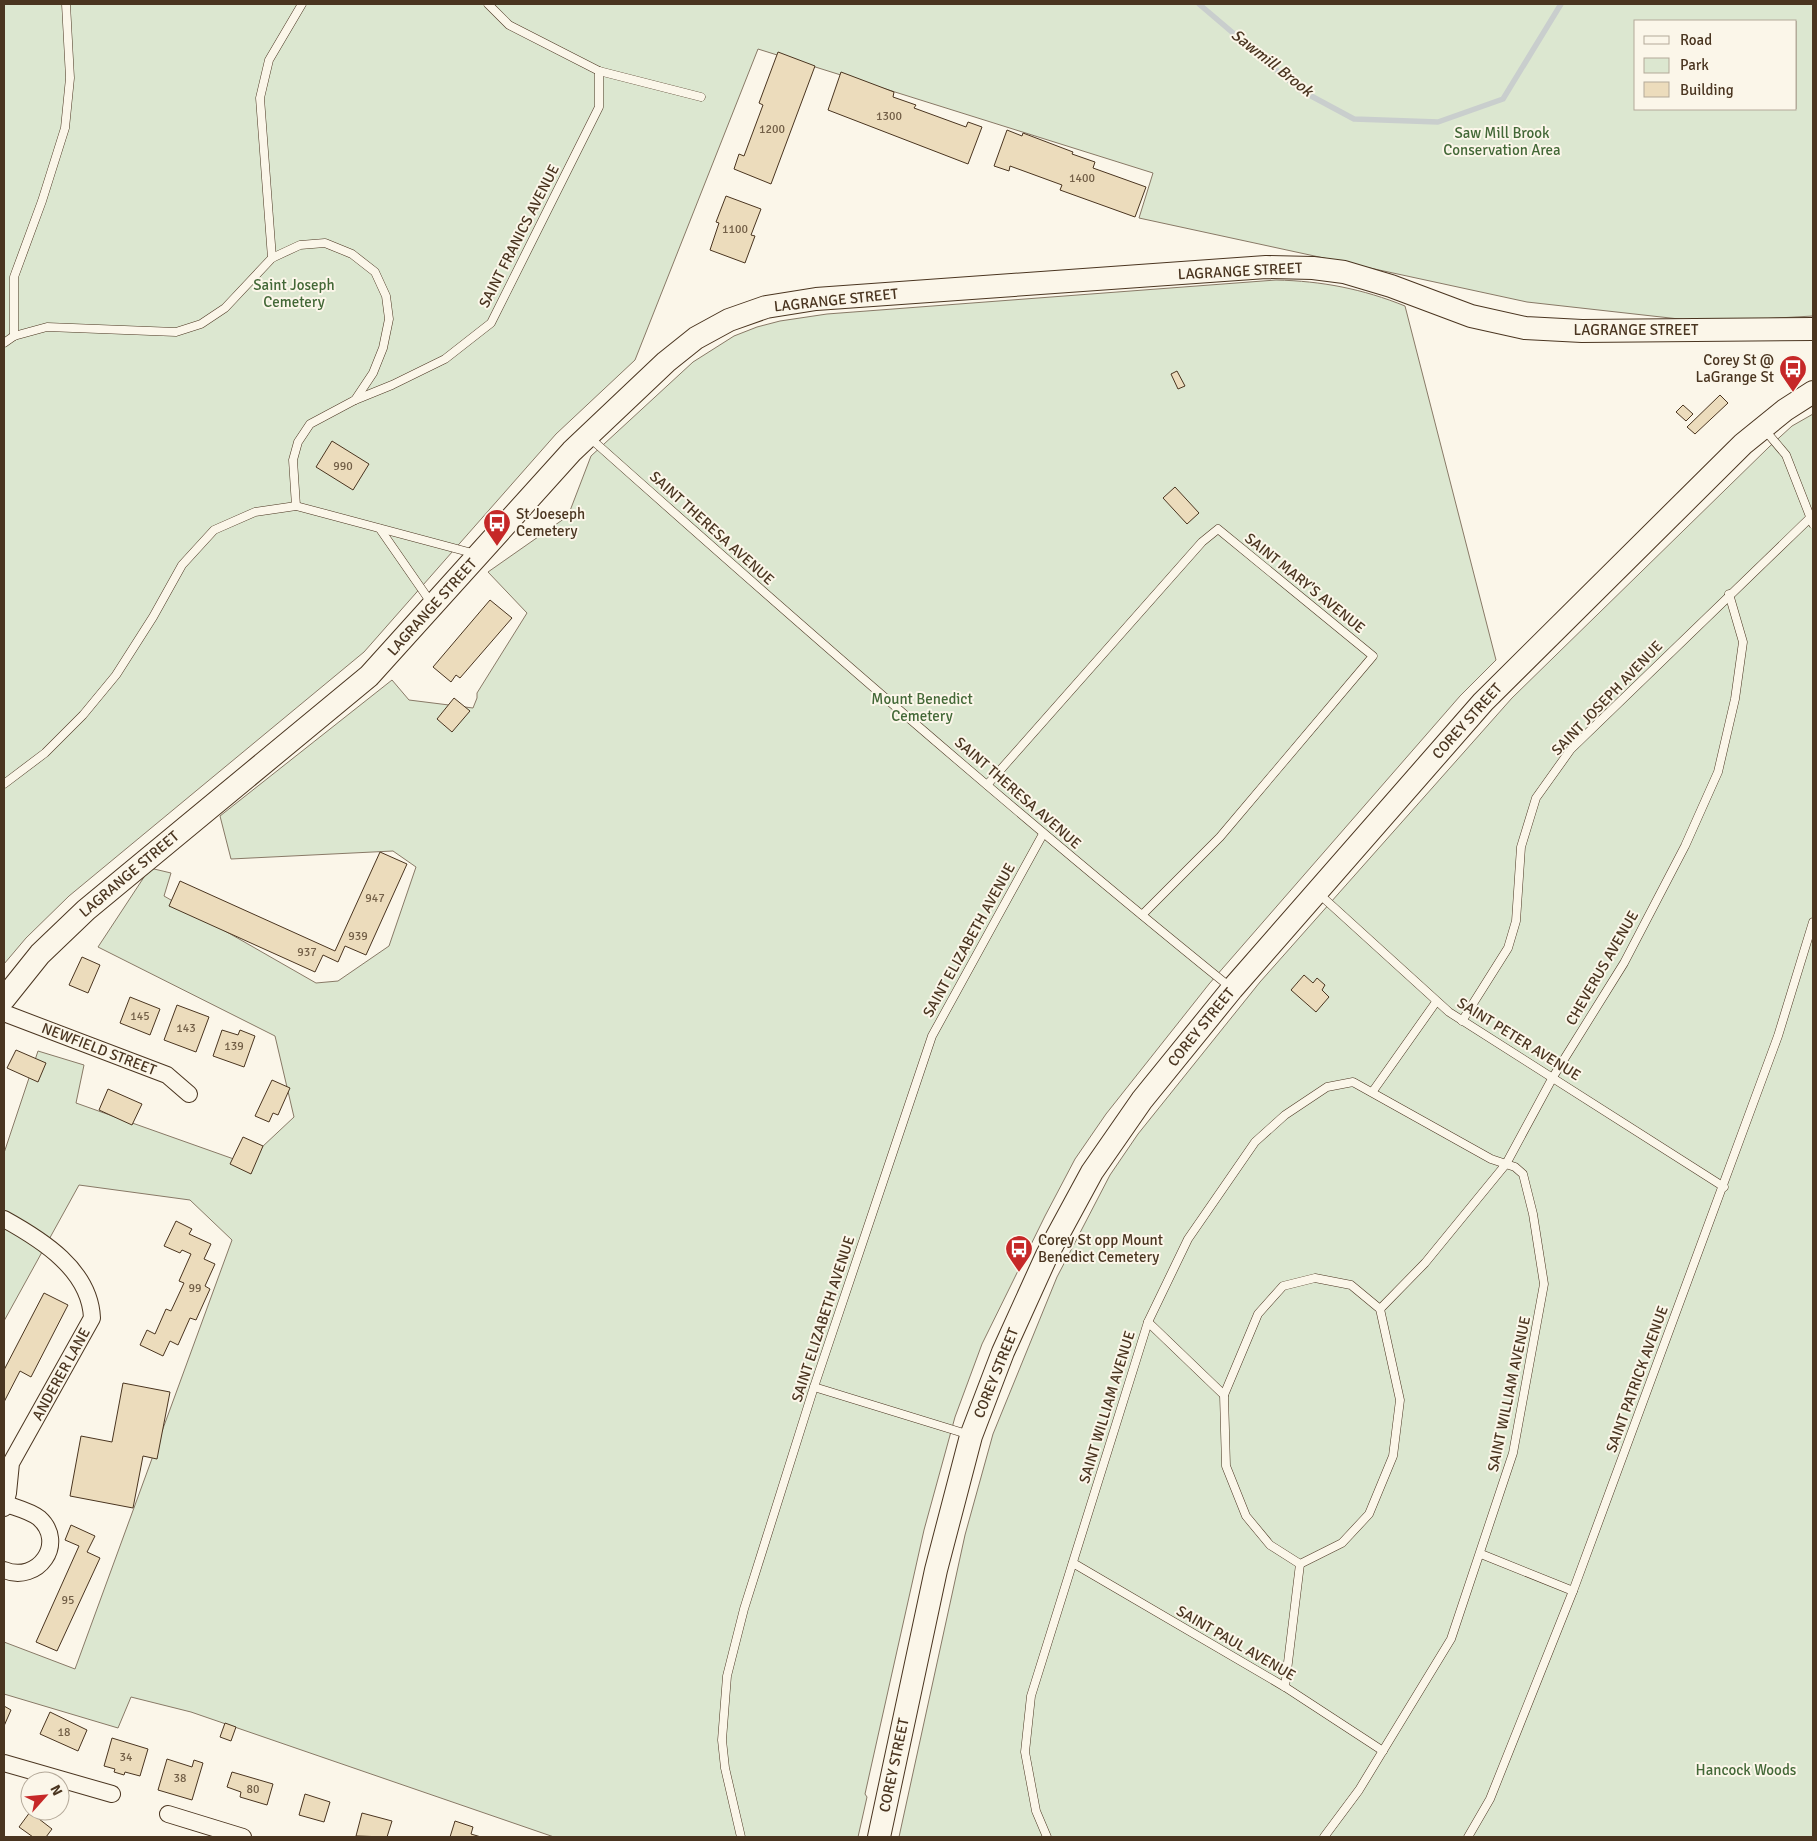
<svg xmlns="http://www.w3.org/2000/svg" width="1817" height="1841" viewBox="0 0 1817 1841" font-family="Signika,sans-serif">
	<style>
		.green { fill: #dce7d0; stroke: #887966; fill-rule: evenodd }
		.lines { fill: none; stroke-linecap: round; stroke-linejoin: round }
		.stream { stroke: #c9cecd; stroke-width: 5.5 }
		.building { fill: #ecdcbc; stroke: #4a3520 }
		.lane-casing { stroke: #4a3520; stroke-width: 9 }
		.street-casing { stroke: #4a3520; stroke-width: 18 }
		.secondary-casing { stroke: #4a3520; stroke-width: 24 }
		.lane { stroke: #fbf6e9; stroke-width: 8 }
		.street { stroke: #fbf6e9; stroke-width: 16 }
		.secondary { stroke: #fbf6e9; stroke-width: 22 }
		.labels { text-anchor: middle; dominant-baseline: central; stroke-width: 4; stroke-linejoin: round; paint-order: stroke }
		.number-label { font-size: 12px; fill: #725f47 }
		.park-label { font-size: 15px; fill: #436837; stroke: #fbf6e9 }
		.street-label { font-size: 15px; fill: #4a3520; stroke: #fbf6e9 }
		.poi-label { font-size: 15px; fill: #4a3520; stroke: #fbf6e9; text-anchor: start }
		.water-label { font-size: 16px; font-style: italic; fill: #4a3520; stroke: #fbf6e9 }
	</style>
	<rect width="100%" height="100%" fill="#fbf6e9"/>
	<g class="green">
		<path d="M4,4H1813V316L1706,322L1527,302L1139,218L1153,173L758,49L635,360L556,434L364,652L69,896L26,938L4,964ZM1636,21H1796V109H1636Z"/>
		<path d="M1276,280C1322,281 1363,289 1405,306L1496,660L1460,696L1209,984L1106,1114L1075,1159L1045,1216L982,1344L955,1417L924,1530L865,1794L867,1797L858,1837H554L191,1712L131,1697L118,1728L4,1694V1642L75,1669L232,1240L190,1200L79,1185L4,1321V1153L38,1051L84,1065L76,1103L245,1163L294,1117L275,1036L98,947L150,868L171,873L164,896L316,983L338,981L389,946L416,867L393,851L231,859L220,816L392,680L409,700L473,708L477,698V693L527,613L488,572L568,516L591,456L693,362L734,336L757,327L780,321L827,314Z"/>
		<path d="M1813,414V1837H899L965,1535L993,1434L1057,1277L1110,1175L1138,1134L1260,982L1512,698L1769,447L1792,426Z"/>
	</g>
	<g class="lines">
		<path class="stream" d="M1199,4L1300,90L1354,119L1438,122L1503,99L1561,4"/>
	</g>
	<g class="building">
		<path d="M778,52L815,66L771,184L734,169L739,154L744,156L763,105L759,103Z"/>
		<path d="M841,72L894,92L893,97L916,105L914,108L966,127L968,122L982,127L968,164L828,110Z"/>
		<path d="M1007,130L1022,136L1023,133L1073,152L1072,154L1095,162L1093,168L1146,187L1135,217L1060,190L1062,185L1010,166L1009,171L994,166Z"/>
		<path d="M726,196L761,209L751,235L755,236L745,263L710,250L719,223L716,222Z"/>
		<path d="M1177,371L1185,386L1178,389L1171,374Z"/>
		<path d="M1720,395L1728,403L1695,434L1687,427Z"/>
		<path d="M1683,405L1693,414L1686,421L1676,412Z"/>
		<path d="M332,441L369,464L353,490L316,467Z"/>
		<path d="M1175,487L1199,513L1187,524L1163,498Z"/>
		<path d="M490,600L512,618L460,678L456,675L451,682L433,667Z"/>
		<path d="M454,698L470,711L452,732L437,719Z"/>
		<path d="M380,852L407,864L366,955L345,946L338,962L323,955L315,972L169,906L180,881L335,951Z"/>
		<path d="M82,957L100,965L88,993L69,985Z"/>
		<path d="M1304,975L1313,983L1317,978L1325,985L1322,990L1329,997L1316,1012L1291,990Z"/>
		<path d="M130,997L160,1009L150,1035L120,1023Z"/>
		<path d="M177,1005L209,1017L196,1052L164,1040Z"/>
		<path d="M222,1030L238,1035L240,1030L255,1036L244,1067L213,1056Z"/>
		<path d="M16,1050L46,1063L38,1082L7,1068Z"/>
		<path d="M272,1080L290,1088L278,1115L273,1113L269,1122L255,1116Z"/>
		<path d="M108,1089L142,1104L132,1125L99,1110Z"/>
		<path d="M243,1137L263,1146L251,1174L230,1164Z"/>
		<path d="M176,1221L192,1229L189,1234L211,1244L204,1259L215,1264L205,1286L210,1289L196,1320L190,1318L178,1345L170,1341L163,1356L140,1345L147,1330L155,1334L166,1309L171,1311L184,1283L179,1281L191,1254L182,1250L180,1253L164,1246Z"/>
		<path d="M44,1293L68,1305L31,1377L20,1371L4,1402V1370Z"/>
		<path d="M123,1383L170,1392L157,1459L143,1456L133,1508L70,1496L81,1436L112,1442Z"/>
		<path d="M71,1525L95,1536L87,1552L100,1558L57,1651L36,1642L79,1546L65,1540Z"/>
		<path d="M4,1706L11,1710L4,1726Z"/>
		<path d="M50,1712L87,1730L78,1751L40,1734Z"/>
		<path d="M225,1723L236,1727L231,1741L220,1737Z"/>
		<path d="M112,1738L148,1749L140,1776L125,1772L124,1775L114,1772L115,1769L104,1766Z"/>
		<path d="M167,1759L192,1767L194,1760L203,1763L192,1800L158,1790Z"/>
		<path d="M232,1772L273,1784L267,1805L240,1797L241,1792L227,1787Z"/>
		<path d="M305,1794L330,1802L324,1822L299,1815Z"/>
		<path d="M30,1812L52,1829L46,1837H33L19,1827Z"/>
		<path d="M362,1813L392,1821L387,1837L356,1836Z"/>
		<path d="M455,1821L473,1827L471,1834L481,1837H450Z"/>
	</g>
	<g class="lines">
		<defs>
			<g id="lane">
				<path d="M488,4L509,25L599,71L701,97"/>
				<path d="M272,258L260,98L269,60L302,4"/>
				<path d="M14,336V277L42,201L65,128L70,78L66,4"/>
				<path d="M4,343L14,336L47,327L176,332L201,324L225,308L272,258L300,245L325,243L352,254L375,272L386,296L389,319L383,348L373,373L355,400L310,424L298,442L293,460L296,506"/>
				<path d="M355,400L392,385L445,359L491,323L599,107V71"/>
				<path d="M1764,429L1786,455L1813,524"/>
				<path d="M590,438C800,625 1011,810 1230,987"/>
				<path d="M380,529L432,604"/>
				<path d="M4,784L45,753L83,715L116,675L153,617L182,565L214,530L255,512L296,506L476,554"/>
				<path d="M987,785L1202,542L1218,529L1373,656L1220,837L1142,915"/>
				<path d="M1318,893L1449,1012L1724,1187"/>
				<path d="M1462,1021L1508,948L1516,921L1521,847L1536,798L1571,749L1811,517"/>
				<path d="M1373,1091L1436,1002"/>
				<path d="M1315,1278L1351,1285L1380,1309L1400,1400L1393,1456L1369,1514L1342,1543L1300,1564L1270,1545L1246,1516L1226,1466L1224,1395L1258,1314L1283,1286Z"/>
				<path d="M1380,1309L1425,1263L1506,1164L1553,1077L1624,963L1685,846L1718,772L1735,699L1743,642L1729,594"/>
				<path d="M1148,1322L1224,1395"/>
				<path d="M814,1387L970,1435"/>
				<path d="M1481,1554L1573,1591"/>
				<path d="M1073,1563L1285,1687L1383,1751"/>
				<path d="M1285,1687L1300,1564"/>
				<path d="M741,1837L725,1768L722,1740L727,1676L744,1609L814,1387L932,1036L1043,834"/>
				<path d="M1047,1837L1036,1811L1025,1752L1031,1696L1148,1322L1188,1239L1255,1142L1285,1115L1327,1087L1353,1082L1491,1159L1515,1167L1523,1174L1533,1214L1544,1284L1513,1453L1451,1639L1359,1790L1324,1837"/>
				<path d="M1468,1837L1490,1799L1573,1591L1778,1036L1813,922"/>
			</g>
			<g id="street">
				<path d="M4,1013L167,1075L189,1094"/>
				<path d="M4,1219C42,1240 90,1270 92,1318L11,1463L8,1493L4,1508"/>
				<path d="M4,1570C38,1584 67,1543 39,1518C30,1511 17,1508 6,1504"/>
				<path d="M4,1763L112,1794"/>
				<path d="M168,1814L243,1837"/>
			</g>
			<g id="secondary">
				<path d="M4,999L40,954L86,910L369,676L572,451L666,362L696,338L729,320L766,307L816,299L1266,267L1313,268L1344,272L1391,286L1471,316L1525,328L1582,331L1813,329"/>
				<path d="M879,1837L936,1570L971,1436L1003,1352L1047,1255L1092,1172L1142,1100L1232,989L1483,702L1743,444L1785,410L1813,392"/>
			</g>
		</defs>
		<use href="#lane" class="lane-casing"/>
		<use href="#street" class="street-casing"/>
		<use href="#secondary" class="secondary-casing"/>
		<use href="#lane" class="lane"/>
		<use href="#street" class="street"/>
		<use href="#secondary" class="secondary"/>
	</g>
	<defs>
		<symbol id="bus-pin" viewBox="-11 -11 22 30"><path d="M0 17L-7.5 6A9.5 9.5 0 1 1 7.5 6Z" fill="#c62828" stroke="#fbf6e9"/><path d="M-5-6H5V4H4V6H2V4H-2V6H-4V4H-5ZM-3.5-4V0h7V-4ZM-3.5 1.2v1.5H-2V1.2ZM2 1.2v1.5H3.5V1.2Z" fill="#fff"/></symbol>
	</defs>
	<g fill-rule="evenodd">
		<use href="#bus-pin" x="1777" y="353" width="32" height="43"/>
		<use href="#bus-pin" x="481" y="507" width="32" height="43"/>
		<use href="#bus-pin" x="1003" y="1233" width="32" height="43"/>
	</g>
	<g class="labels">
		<g class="number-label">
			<text x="889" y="116">1300</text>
			<text x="772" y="129">1200</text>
			<text x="1082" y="178">1400</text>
			<text x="735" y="229">1100</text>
			<text x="343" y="466">990</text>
			<text x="375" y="898">947</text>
			<text x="358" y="936">939</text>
			<text x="307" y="952">937</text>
			<text x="140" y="1016">145</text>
			<text x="186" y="1028">143</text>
			<text x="234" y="1046">139</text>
			<text x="195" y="1288">99</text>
			<text x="68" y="1600">95</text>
			<text x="64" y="1732">18</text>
			<text x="126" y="1757">34</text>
			<text x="180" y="1778">38</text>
			<text x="253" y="1789">80</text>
		</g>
		<g class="park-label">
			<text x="1502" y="133">Saw Mill Brook<tspan x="1502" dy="17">Conservation Area</tspan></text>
			<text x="294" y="285">Saint Joseph<tspan x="294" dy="17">Cemetery</tspan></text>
			<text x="922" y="699">Mount Benedict<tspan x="922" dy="17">Cemetery</tspan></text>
			<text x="1746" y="1770">Hancock Woods</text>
		</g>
		<g class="street-label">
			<text transform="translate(519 236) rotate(-63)">SAINT FRANICS AVENUE</text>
			<text transform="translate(1240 271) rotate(-3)">LAGRANGE STREET</text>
			<text transform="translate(836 300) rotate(-6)">LAGRANGE STREET</text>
			<text x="1636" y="330">LAGRANGE STREET</text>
			<text transform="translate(712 528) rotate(42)">SAINT THERESA AVENUE</text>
			<text transform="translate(1305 583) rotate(39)">SAINT MARY'S AVENUE</text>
			<text transform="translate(432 607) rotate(-48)">LAGRANGE STREET</text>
			<text transform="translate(1607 698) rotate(-46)">SAINT JOSEPH AVENUE</text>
			<text transform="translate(1467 721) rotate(-48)">COREY STREET</text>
			<text transform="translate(1018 793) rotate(41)">SAINT THERESA AVENUE</text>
			<text transform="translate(129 874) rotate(-40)">LAGRANGE STREET</text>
			<text transform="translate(969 940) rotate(-61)">SAINT ELIZABETH AVENUE</text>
			<text transform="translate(1602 968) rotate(-60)">CHEVERUS AVENUE</text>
			<text transform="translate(1201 1027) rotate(-51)">COREY STREET</text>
			<text transform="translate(1519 1039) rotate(32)">SAINT PETER AVENUE</text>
			<text transform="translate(99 1049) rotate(21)">NEWFIELD STREET</text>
			<text transform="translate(823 1319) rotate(-72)">SAINT ELIZABETH AVENUE</text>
			<text transform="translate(996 1373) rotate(-68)">COREY STREET</text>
			<text transform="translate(61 1374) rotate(-61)">ANDERER LANE</text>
			<text transform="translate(1637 1379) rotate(-70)">SAINT PATRICK AVENUE</text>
			<text transform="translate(1509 1394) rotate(-78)">SAINT WILLIAM AVENUE</text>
			<text transform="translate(1107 1407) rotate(-73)">SAINT WILLIAM AVENUE</text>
			<text transform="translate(1236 1643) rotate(30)">SAINT PAUL AVENUE</text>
			<text transform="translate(894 1765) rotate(-78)">COREY STREET</text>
		</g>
		<g class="poi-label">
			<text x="1774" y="360" text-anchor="end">Corey St @<tspan x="1774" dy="17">LaGrange St</tspan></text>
			<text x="516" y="514">St Joeseph<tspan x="516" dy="17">Cemetery</tspan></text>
			<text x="1038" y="1240">Corey St opp Mount<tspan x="1038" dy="17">Benedict Cemetery</tspan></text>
		</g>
		<g class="water-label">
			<text transform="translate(1272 63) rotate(38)">Sawmill Brook</text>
		</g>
	</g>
	<rect width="1817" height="1841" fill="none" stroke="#4a3520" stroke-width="10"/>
	<rect x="1634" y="20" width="162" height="90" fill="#fbf6e9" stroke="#b4a999"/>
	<rect x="1644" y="36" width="25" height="8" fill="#fbf6e9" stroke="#b4a999"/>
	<text x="1680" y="45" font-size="15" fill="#4a3520">Road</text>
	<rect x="1644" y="58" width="25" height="15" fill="#dce7d0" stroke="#b4a999"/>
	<text x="1680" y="70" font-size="15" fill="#4a3520">Park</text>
	<rect x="1644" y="82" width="25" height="15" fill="#ecdcbc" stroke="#b4a999"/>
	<text x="1680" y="95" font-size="15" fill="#4a3520">Building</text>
	<g transform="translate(45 1796) rotate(63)"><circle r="24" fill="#fbf6e9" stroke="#b4a999"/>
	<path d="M0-4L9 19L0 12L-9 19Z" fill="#c62828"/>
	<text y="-8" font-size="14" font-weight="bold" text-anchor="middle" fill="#4a3520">N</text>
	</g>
</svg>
